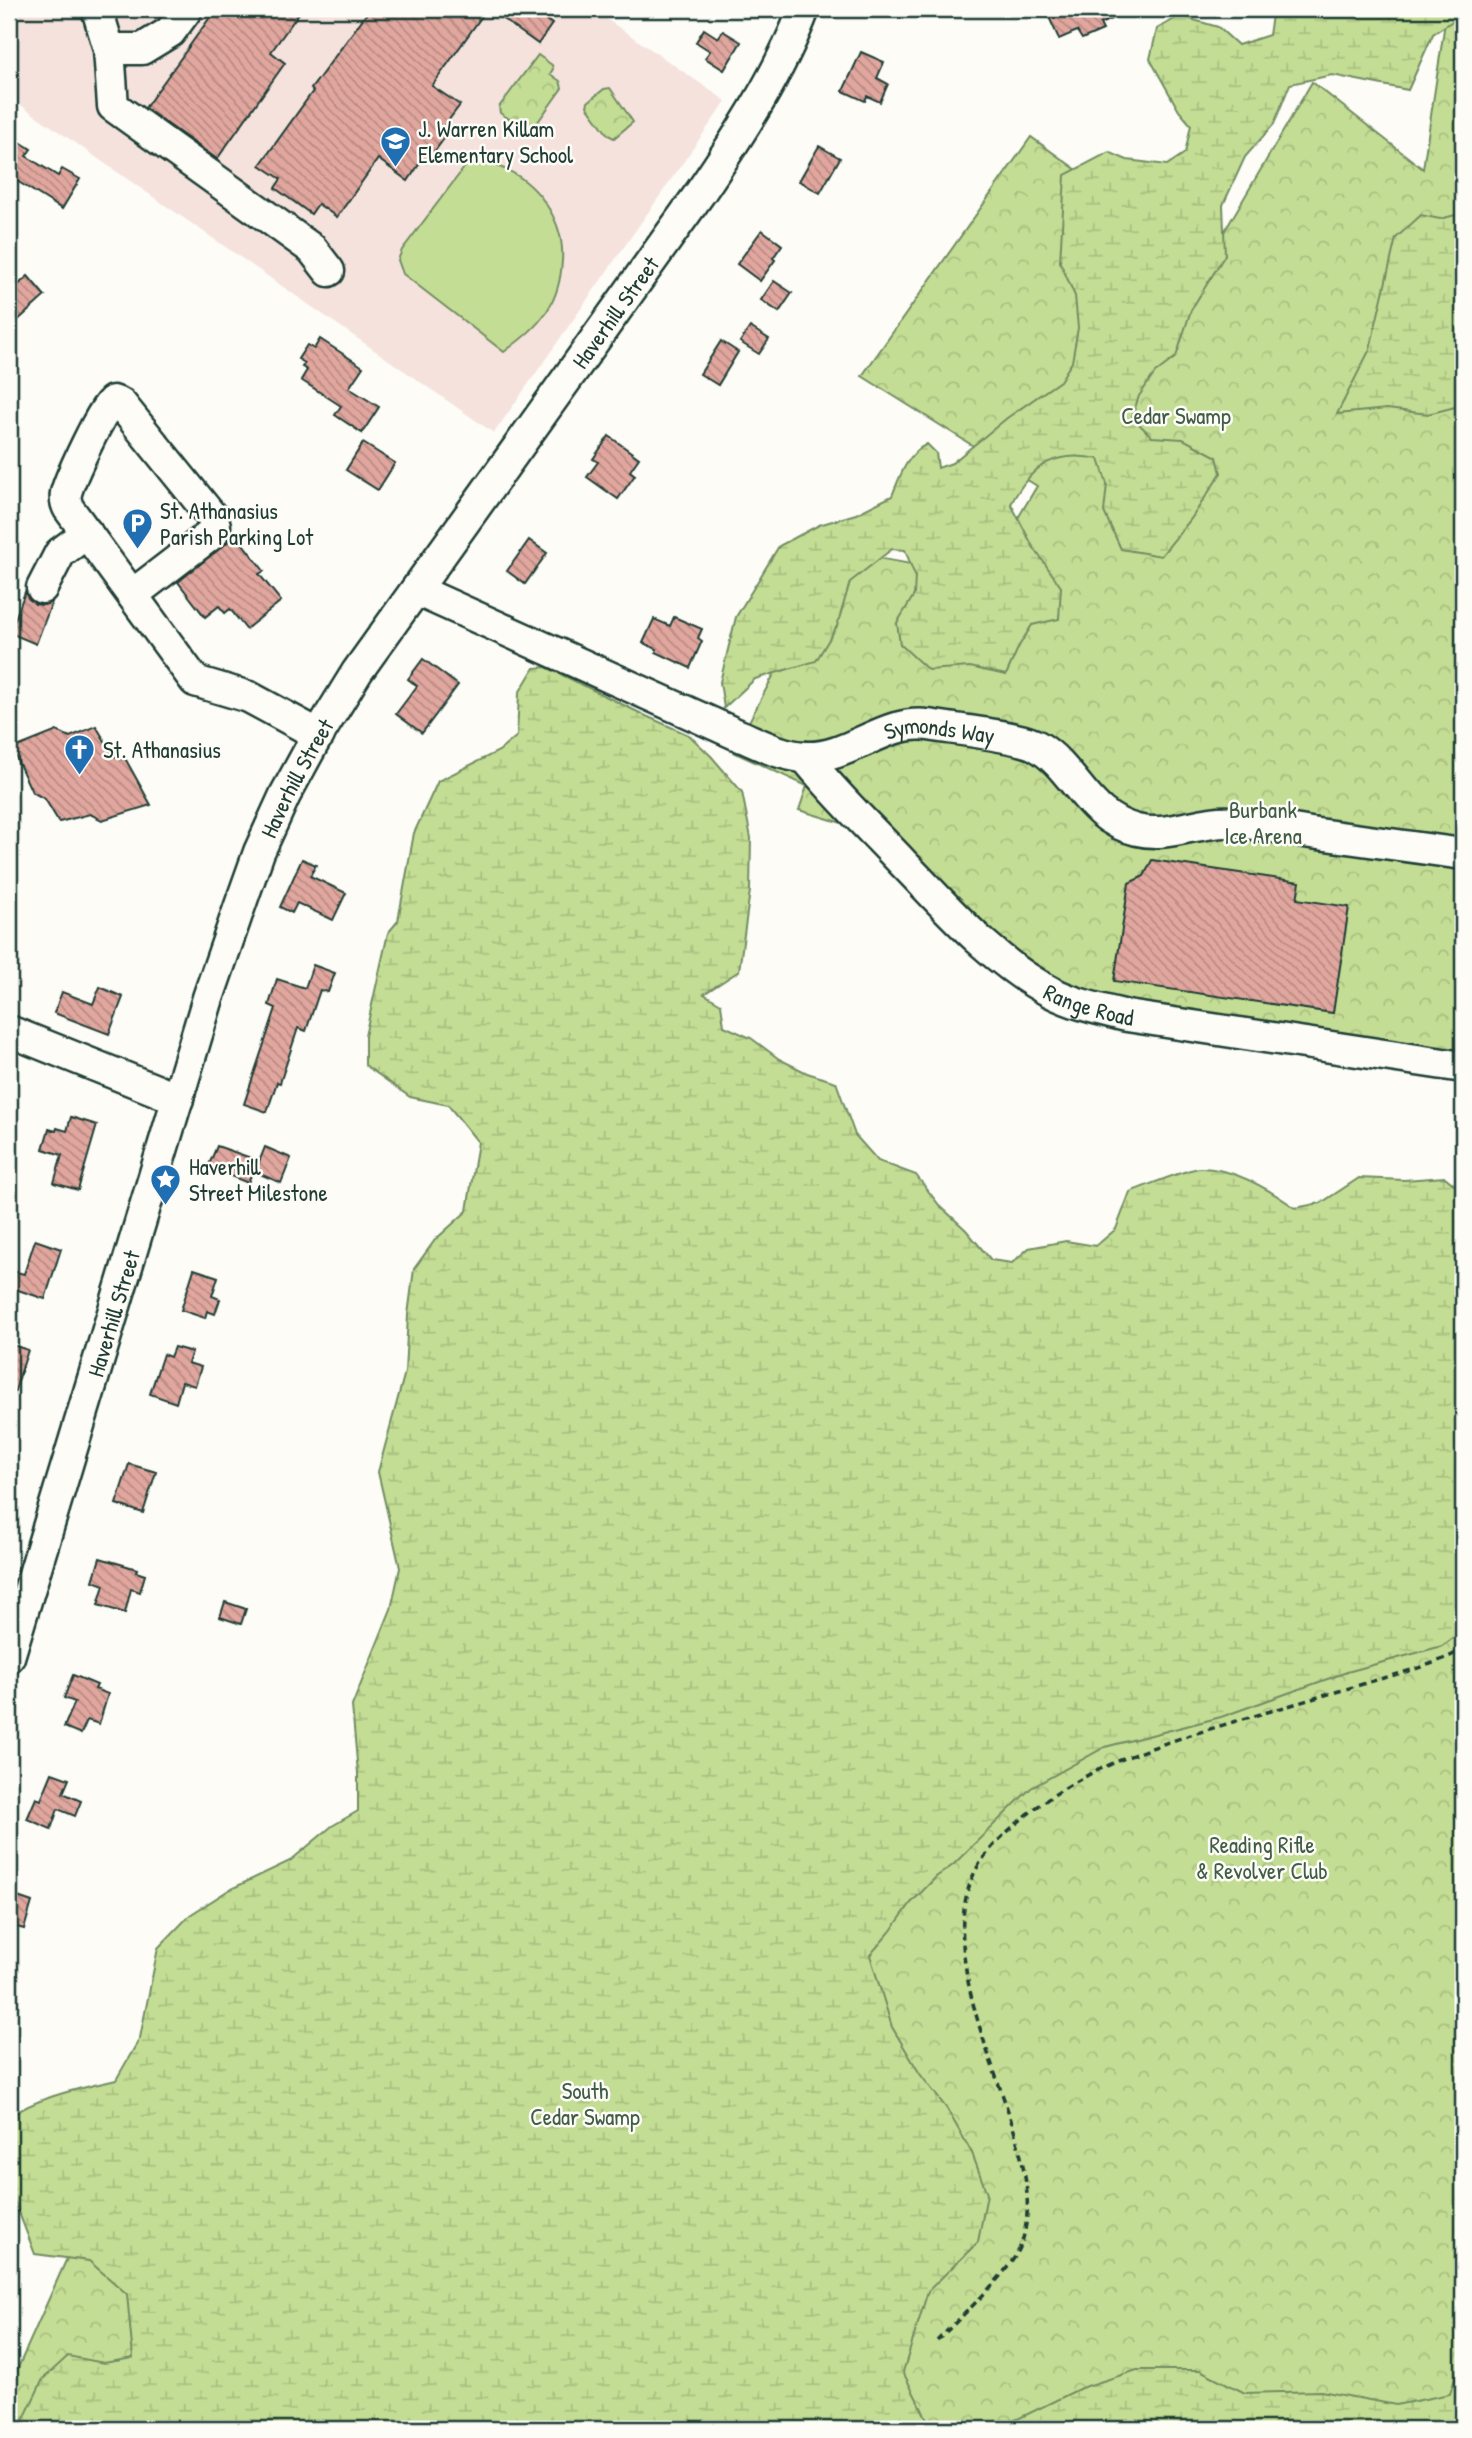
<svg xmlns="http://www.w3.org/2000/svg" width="1472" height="2438" viewBox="0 0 1472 2438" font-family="'Patrick Hand',sans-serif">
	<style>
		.built { fill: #f5e2dd }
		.green { fill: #c4dd94; stroke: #728d64; stroke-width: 2 }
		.forest { fill: url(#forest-crowns); stroke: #728d64; stroke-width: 2 }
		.wetland { fill: url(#wetland-marsh); stroke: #728d64; stroke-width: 2 }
		.building { fill: url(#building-back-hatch); stroke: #1f3d34; stroke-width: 2 }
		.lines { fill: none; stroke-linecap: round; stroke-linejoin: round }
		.minor-casing { stroke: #1f3d34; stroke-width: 35 }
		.path { stroke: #1f3d34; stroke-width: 3.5; stroke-dasharray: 7 5; stroke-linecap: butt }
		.minor { stroke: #fdfcf7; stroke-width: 30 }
		.labels { text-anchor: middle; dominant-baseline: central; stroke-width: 5; stroke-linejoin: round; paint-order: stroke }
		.poi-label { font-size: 23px; fill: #1f3d34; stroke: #fdfcf7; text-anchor: start }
		.street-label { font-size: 23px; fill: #1f3d34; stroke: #fdfcf7 }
		.park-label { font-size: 23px; fill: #405d47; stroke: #fdfcf7 }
	</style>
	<defs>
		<pattern id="forest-crowns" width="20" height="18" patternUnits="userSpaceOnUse" patternTransform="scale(1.75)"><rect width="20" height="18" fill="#c4dd94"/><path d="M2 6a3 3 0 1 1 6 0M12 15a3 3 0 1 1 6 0" fill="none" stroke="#a8bf80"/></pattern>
		<pattern id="wetland-marsh" width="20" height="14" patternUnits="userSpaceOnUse" patternTransform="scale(1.75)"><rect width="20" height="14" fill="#c4dd94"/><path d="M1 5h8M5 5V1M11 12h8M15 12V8" fill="none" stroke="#a8bf80"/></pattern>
		<pattern id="building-back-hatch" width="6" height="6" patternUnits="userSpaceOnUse" patternTransform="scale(1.75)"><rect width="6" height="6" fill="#e1a79f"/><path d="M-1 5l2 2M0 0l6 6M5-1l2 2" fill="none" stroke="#b68982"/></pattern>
	</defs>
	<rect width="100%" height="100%" fill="#fdfcf7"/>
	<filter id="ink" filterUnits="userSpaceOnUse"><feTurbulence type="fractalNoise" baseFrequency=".0143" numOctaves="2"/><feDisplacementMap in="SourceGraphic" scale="14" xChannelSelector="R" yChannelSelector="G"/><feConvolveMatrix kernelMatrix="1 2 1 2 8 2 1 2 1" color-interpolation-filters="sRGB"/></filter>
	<g filter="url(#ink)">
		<path class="built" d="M9,9H592L726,101L494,433L9,97Z"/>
		<path class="green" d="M470,160C479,162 488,163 497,166C536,179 565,220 562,261C561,278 557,296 547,311C536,328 520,340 504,352L403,274L398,260L402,250Z"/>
		<g class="forest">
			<path d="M1447,9H1463V1051L1128,1006L1042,980L885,836L799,810L807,786L733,752L839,551L983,577L1037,486L862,376L1031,137L1206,263L1312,82L1423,169Z"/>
			<path d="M538,55L552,65L553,69L550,74L560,81L562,88L535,126L525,129L500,113L499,107Z"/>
			<path d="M610,88L633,122L614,138L608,135L587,106L588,102L604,89Z"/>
			<path d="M1463,1313V2429H9V2388L68,2256Z"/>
		</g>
		<g class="wetland">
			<path d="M1273,9H1328L1334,12L1358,9H1463V14L1433,34L1408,90L1332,75L1290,84L1274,124L1245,157L1223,205L1225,255L1191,310L1176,357L1155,373L1139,396L1132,417L1152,437L1183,439L1217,457L1221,473L1191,519L1161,556L1121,549L1104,512L1107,484L1099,459C1055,450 1032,464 1011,504L1032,545L1061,587L1059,619L1032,625L1019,646L1006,675L970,667L928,670L900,644L897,623L914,595L915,576L905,550L892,549L850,582L837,626L816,661L755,679L724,708L720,682L736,617L779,546L819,525L856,514L892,496C900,476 907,454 927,444L936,453L938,468L952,463L1007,418L1060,381L1072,362L1078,328L1075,296L1060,262L1065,175L1109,152L1127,160L1167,165L1185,153L1191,125L1179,111L1150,59L1157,29L1180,16L1218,27L1238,45L1269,35Z"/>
			<path d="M1463,213V405L1428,414L1387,409L1337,414L1370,349L1396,238L1421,215L1440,219Z"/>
			<path d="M546,667L646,716L689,735L711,756L742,792L751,838L750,891L739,971L704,994L721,1004L724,1026L751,1038L779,1059L807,1073L836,1082L855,1135L878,1161L916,1175L939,1205L966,1230L991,1260L1012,1263L1029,1248L1066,1241L1096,1246L1116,1229L1130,1192C1144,1187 1190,1167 1202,1168C1236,1169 1269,1189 1295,1208L1321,1203L1359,1178L1404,1180L1445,1177L1463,1192V1631L1442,1646L1347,1672L1221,1717L1105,1747L1031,1788L953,1865L936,1877L911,1903L890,1932L870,1955L892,2027L920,2074L947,2109L972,2153L987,2194L978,2242L928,2291L903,2372L932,2429H19L43,2379L68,2356L104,2363L133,2358L127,2294L89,2261L35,2254L9,2187V2117C40,2096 79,2089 116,2080L140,2038L158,1948L190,1915L229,1890L290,1861L332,1826L358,1811V1773L352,1706L391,1609L400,1568L378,1472L405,1372L408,1315L414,1269L435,1240L467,1211L478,1142L448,1105L410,1097L365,1065V1036L388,933L398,921L414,833L438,781L499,751L517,736L519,693L534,668Z"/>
			<path d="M1463,2354V2429H990L1007,2424L1081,2388L1137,2370H1200L1245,2393L1321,2391L1396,2405L1450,2394Z"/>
		</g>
		<g class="building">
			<path d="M216,9H302L271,52L285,63L217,159L145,108Z"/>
			<path d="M370,9H487L432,86L460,105L445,125L451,129L426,163L422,160L408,181L378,159L337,217L318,204L311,214L275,188L281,179L260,165L313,91L311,89Z"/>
			<path d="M489,9H531L552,24L538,44Z"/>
			<path d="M1069,9H1134L1100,24L1103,30L1082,39L1077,31L1059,39L1049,17Z"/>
			<path d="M704,29L718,38L723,31L741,42L724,70L705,58L710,51L696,42Z"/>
			<path d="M861,52L884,62L877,78L888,84L880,102L867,96L865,101L843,91Z"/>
			<path d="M17,140L31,149L26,156L58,176L62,169L80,179L62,209L9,176V154Z"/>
			<path d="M819,146L840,158L820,193L799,181Z"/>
			<path d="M762,230L782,245L773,258L775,260L760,281L737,264Z"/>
			<path d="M28,276L45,296L16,322L9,313V293Z"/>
			<path d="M774,281L792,293L779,312L761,300Z"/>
			<path d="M750,327L769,339L759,354L740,342Z"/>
			<path d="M320,339L363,367L349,388L379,407L362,433L335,415L341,406L301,380L307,370L302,367L305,363L298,359L307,345L314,349Z"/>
			<path d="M721,341L738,352L718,385L700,374Z"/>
			<path d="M609,436L639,458L630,471L635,475L618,499L587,477L598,462L593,459Z"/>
			<path d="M363,443L395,463L378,490L346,470Z"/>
			<path d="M236,535L264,571L259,574L281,601L246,629L230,609L225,613L219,606L205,617L178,582Z"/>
			<path d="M529,540L547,553L525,584L507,571Z"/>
			<path d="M25,592L28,598L35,604L44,605L52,602L36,644L10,633Z"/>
			<path d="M674,617L702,629L698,638L702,641L690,668L656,652L657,649L643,643L654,619L670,626Z"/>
			<path d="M423,659L458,685L422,733L396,714L417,686L408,679Z"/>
			<path d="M96,726L114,756L126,760L151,805L102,820L90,814L59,822L45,799L32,792L12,749L57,731L70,737Z"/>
			<path d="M302,859L316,865L310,876L346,893L333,920L297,903L292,913L280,907Z"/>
			<path d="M1152,860L1300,882L1297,899L1349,907L1333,1013L1114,981L1129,883L1144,876Z"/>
			<path d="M313,965L335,973L328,992L320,990L306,1031L298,1028L280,1083L277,1082L267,1112L244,1104L276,1008L269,1005L277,979L305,988Z"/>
			<path d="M100,987L123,997L109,1034L54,1013L62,992L93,1004Z"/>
			<path d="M71,1117L97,1125L78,1190L54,1183L62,1155L43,1149L49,1129L56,1131L57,1128L67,1131Z"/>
			<path d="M217,1146L257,1160L248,1183L208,1167Z"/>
			<path d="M265,1147L291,1158L281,1183L255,1172Z"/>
			<path d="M35,1240L61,1249L45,1299L9,1287L13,1271L24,1274Z"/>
			<path d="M194,1269L218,1277L212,1296L220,1299L215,1314L207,1311L205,1318L181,1310Z"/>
			<path d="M9,1344L28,1350L12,1400L9,1399Z"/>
			<path d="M174,1347L192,1352L188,1363L201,1367L195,1386L182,1382L176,1403L150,1394L163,1354L170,1357Z"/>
			<path d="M129,1464L156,1472L143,1513L116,1504Z"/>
			<path d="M100,1558L137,1569L136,1572L145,1575L140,1592L131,1589L125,1613L98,1605L104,1585L93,1581Z"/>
			<path d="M225,1602L246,1609L241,1624L220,1617Z"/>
			<path d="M73,1675L97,1685L95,1689L108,1694L99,1724L87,1720L81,1734L64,1727L75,1702L64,1698Z"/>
			<path d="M52,1773L69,1779L63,1793L81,1801L75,1816L58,1809L51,1829L27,1819L36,1798L41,1800Z"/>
			<path d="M9,1894L32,1902L24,1929L9,1925Z"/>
		</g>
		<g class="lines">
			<defs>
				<g id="minor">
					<path d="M97,9L109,49L113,106L312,249L329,271"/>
					<path d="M109,49H142L170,32L187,9"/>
					<path d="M42,588L60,553L87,533"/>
					<path id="s1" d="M416,590L736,734C758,743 781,756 806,757C849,759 885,719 928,725C951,729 1020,736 1037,746C1076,769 1086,818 1137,830C1170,838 1199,820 1231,822C1258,823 1284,829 1311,833C1361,840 1412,847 1463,854"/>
					<path d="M132,595L69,509C66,504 65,499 66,493C70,478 103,406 113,401L121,404L213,518L215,526L213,533L132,595L195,681L249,697L319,735"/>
					<path id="s2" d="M805,757C835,795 870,828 903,863C948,909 993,962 1051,992C1074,1004 1102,1010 1127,1016L1463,1067"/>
					<path d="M9,1031L178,1099"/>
					<path id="s3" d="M9,1657L208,998L243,897L259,852L285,795L315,740L357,672L700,193C740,134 779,75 804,9"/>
				</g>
			</defs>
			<use href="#minor" class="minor-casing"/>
			<path class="path" d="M937,2341C958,2319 1011,2272 1021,2245C1035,2203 1023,2161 1011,2120C988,2049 938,1939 977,1868C987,1851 1000,1838 1015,1825C1081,1766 1157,1745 1240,1720C1281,1708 1322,1696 1363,1684C1392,1675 1438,1665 1463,1649"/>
			<use href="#minor" class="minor"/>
		</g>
	</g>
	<defs>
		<symbol id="school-pin" viewBox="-11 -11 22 30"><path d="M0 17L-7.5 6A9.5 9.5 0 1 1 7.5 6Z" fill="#1f6fb2" stroke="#fdfcf7"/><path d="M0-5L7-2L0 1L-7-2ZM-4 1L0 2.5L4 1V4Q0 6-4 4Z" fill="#fff"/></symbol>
		<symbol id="parking-pin" viewBox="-11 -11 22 30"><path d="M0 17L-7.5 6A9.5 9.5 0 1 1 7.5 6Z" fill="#1f6fb2" stroke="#fdfcf7"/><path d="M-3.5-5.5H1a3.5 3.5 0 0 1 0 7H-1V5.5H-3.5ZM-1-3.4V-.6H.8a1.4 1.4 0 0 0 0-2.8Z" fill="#fff"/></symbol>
		<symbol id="church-pin" viewBox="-11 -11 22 30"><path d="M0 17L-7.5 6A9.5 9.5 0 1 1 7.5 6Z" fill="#1f6fb2" stroke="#fdfcf7"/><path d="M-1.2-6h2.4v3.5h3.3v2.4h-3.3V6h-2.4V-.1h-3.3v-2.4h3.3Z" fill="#fff"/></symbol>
		<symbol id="sight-pin" viewBox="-11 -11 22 30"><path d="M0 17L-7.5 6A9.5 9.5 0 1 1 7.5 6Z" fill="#1f6fb2" stroke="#fdfcf7"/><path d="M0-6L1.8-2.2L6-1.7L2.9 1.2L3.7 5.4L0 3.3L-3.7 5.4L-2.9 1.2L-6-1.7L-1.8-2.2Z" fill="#fff"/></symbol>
	</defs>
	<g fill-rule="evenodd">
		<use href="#school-pin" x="378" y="124" width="35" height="47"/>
		<use href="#parking-pin" x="120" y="506" width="35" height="47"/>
		<use href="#church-pin" x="62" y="732" width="35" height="47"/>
		<use href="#sight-pin" x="148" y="1162" width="35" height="47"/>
	</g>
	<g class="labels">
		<g class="poi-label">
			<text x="418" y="128">J. Warren Killam<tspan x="418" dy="26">Elementary School</tspan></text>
			<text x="160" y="510">St. Athanasius<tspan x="160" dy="26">Parish Parking Lot</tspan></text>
			<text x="103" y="749">St. Athanasius</text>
			<text x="189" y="1166">Haverhill<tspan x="189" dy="26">Street Milestone</tspan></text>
		</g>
		<g class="street-label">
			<text stroke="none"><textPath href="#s3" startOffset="1491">Haverhill Street</textPath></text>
			<text stroke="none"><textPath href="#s1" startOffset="564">Symonds Way</textPath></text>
			<text stroke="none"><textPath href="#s3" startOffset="926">Haverhill Street</textPath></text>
			<text stroke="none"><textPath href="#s2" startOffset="382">Range Road</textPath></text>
			<text stroke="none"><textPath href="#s3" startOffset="359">Haverhill Street</textPath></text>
		</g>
		<g class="park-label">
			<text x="1176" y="415">Cedar Swamp</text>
			<text x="1263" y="809">Burbank<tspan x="1263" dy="26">Ice Arena</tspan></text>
			<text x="1262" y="1844">Reading Rifle<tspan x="1262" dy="26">&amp; Revolver Club</tspan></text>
			<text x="585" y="2090">South<tspan x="585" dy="26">Cedar Swamp</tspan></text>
		</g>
	</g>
	<rect width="1472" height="2438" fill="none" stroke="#fdfcf7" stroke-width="35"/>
	<rect x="18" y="18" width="1437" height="2403" fill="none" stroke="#1f3d34" stroke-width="2.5" filter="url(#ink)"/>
</svg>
